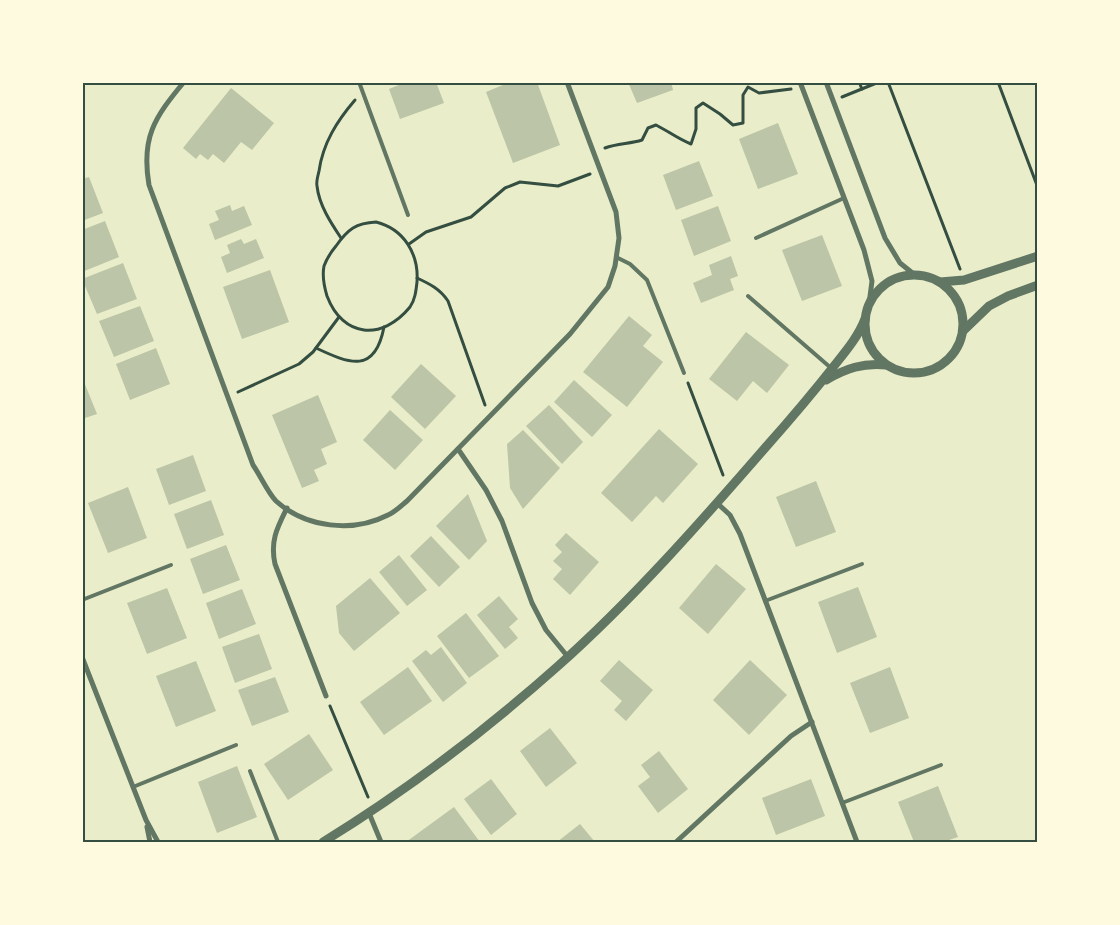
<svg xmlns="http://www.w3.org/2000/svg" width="1120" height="925" viewBox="0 0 1120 925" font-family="'Fira Sans',sans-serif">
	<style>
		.building { fill: #bcc5a7 }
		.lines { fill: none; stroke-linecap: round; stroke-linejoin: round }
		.path { stroke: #344e41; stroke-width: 3 }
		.service { stroke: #617663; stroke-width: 4 }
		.minor { stroke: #617663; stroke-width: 5 }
		.tertiary { stroke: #617663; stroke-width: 9 }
		.neatline { fill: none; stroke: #344e41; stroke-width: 2 }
	</style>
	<rect width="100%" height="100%" fill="#e9edc9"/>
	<g class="building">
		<path d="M406,82H436L444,103L400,119L389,89Z"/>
		<path d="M510,82H537L560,145L513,163L486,92Z"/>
		<path d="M628,82H671L673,90L637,103Z"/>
		<path d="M231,88L274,123L252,150L241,142L224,163L213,154L208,160L200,154L196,159L183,148Z"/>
		<path d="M778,123L798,174L758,189L739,139Z"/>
		<path d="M699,161L713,196L676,210L663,175Z"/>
		<path d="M89,177L103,213L82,221V179Z"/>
		<path d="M230,205L232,211L244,206L252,225L215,240L209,224L219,220L215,211Z"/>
		<path d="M718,206L731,241L694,256L681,220Z"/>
		<path d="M105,221L119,257L82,272V230Z"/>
		<path d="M822,235L842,286L802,301L782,250Z"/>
		<path d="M241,239L244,244L256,239L264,258L227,273L221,257L230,253L227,245Z"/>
		<path d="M731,256L738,276L730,279L734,290L701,303L693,283L712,275L709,265Z"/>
		<path d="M123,263L137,299L97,314L82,279Z"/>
		<path d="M270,270L289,322L242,339L223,287Z"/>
		<path d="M140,306L154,341L114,357L99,321Z"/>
		<path d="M629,316L652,335L643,346L663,362L627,407L583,372Z"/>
		<path d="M746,332L789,365L767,393L753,381L737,401L709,379Z"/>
		<path d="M156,348L170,384L130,400L116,364Z"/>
		<path d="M421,364L456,396L425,429L391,397Z"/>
		<path d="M82,377L97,414L82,419Z"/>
		<path d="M574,380L612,415L592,437L554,402Z"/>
		<path d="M318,395L337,442L321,449L327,464L314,470L319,481L302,488L272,415Z"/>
		<path d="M549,405L583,442L562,464L526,426Z"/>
		<path d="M390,410L423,440L395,470L363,440Z"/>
		<path d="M659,429L698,464L663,503L656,496L632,522L601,493Z"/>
		<path d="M523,430L560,468L523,509L510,488L507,444Z"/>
		<path d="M193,455L206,491L169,505L156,469Z"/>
		<path d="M816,481L836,532L796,547L776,497Z"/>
		<path d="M128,487L147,538L108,553L88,503Z"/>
		<path d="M468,494L487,541L469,560L436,526Z"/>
		<path d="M211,500L224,535L187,549L174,514Z"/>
		<path d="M566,533L599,562L570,595L553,579L562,569L553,561L562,552L555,545Z"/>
		<path d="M431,536L460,567L439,587L410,556Z"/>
		<path d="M226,545L240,580L203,594L190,559Z"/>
		<path d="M399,555L427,590L407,606L379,572Z"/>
		<path d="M716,564L746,589L708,634L679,608Z"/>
		<path d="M370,578L400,613L354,651L339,633L336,606Z"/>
		<path d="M858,587L877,637L837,653L818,602Z"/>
		<path d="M167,588L187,638L147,654L127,603Z"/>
		<path d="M242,589L256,624L219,639L206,603Z"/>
		<path d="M499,596L518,619L509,627L518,638L505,649L477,615Z"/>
		<path d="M466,613L499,656L469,678L437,636Z"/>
		<path d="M259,634L272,669L235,683L222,647Z"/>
		<path d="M441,647L467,683L443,702L412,661L426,650L431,655Z"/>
		<path d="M619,660L653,690L626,721L614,710L622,701L600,681Z"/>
		<path d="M750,660L787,695L749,735L713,700Z"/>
		<path d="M196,661L216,711L176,727L156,676Z"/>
		<path d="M408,667L432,701L384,735L360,702Z"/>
		<path d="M890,667L909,718L870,733L850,683Z"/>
		<path d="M275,677L289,712L252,726L238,690Z"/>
		<path d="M550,728L577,763L546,787L520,751Z"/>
		<path d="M309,734L333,770L288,800L264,764Z"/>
		<path d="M659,751L688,789L658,813L638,786L650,777L641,765Z"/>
		<path d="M237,766L257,817L217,833L198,782Z"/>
		<path d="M491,779L517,814L491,835L464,799Z"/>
		<path d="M811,779L825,816L776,835L762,798Z"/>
		<path d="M938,786L958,837L943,842H914L898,802Z"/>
		<path d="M454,807L480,842H406Z"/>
		<path d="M580,824L595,842H557Z"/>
	</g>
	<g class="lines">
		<g class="path">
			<path d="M859,82L862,89"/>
			<path d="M888,82L960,269"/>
			<path d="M998,82L1038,188"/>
			<path d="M842,97L879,82"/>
			<path d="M605,148C617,143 630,144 642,140L648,128L656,125C668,131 678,139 691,144L696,129V108L703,103L720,114L733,125L743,123V95L748,87L759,93L791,89"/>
			<path d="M376,222C404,229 419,254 417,282C416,291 415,300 410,307C382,341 343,338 327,296C324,286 322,276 324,266C327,258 331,252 336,246C348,229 356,223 376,222Z"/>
			<path d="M341,238C331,223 319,205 317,186C316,181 318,176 319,171C323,143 337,121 355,100"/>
			<path d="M409,244L426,232L471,217L505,188L520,182L558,186L590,174"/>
			<path d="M417,278C430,284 440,289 448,301L485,405"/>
			<path d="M316,348C350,364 375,374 384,327"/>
			<path d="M688,383L723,475"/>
			<path d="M238,392L299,364L313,352L339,317"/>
			<path d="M330,706L368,797"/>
		</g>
		<g class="service">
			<path d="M359,82L408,215"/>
			<path d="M756,238L844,198"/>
			<path d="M616,257L630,264L647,280L684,373"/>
			<path d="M748,296L831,368"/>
			<path d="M82,600L171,565"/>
			<path d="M765,601L862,564"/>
			<path d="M250,771L278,842"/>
			<path d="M133,787L236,745"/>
			<path d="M842,803L941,765"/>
		</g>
		<g class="minor">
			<path d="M184,82C154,118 141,138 149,185L253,465C260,475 268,493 276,501C306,528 353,533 388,515C395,512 401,506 407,501L570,334L608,287L615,266L619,238L616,212L567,82"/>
			<path d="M800,82L864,250L872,281L869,304"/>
			<path d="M826,82L885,238L900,263L915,275"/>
			<path d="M458,449L486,490L502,521L532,603L546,630L568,657"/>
			<path d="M717,503L730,515L740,534L857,842"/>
			<path d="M287,508C277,528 270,541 275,564L326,696"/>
			<path d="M82,657L146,820L158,842"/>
			<path d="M369,813L381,842"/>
			<path d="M147,827L150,842"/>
			<path d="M676,842L791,736L812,722"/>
		</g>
		<g class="tertiary">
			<circle cx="914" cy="324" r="49"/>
			<path d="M940,282L964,280L1038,256"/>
			<path d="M963,331L989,306L1008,296L1038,285"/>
			<path d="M826,380C847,368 862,363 886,365"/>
			<path d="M323,842C406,791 485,731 558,666C633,599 699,524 765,448C789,421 812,394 834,366C846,351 858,337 865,319"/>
		</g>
	</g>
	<rect width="1120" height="925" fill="none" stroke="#fefae0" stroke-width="168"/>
	<rect x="84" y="84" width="952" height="757" class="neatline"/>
</svg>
